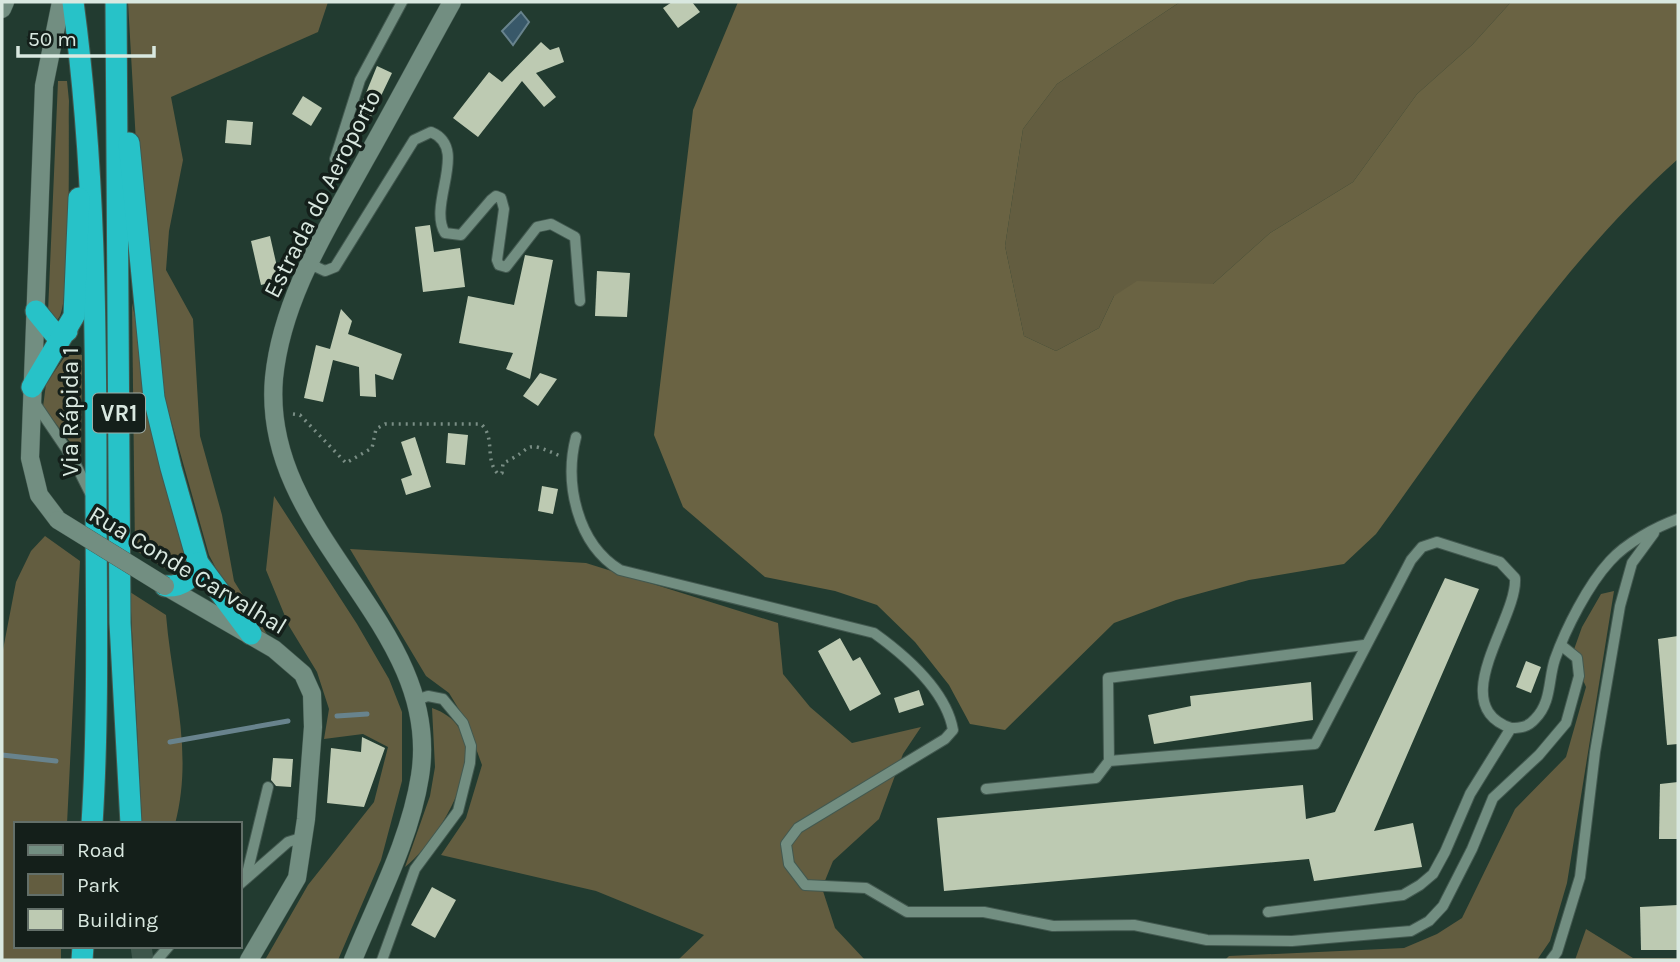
<svg xmlns="http://www.w3.org/2000/svg" width="1680" height="962" viewBox="0 0 1680 962" font-family="Karla,sans-serif">
	<style>
		.green { fill: #635d40 }
		.forest { fill: #6a6343 }
		.water { fill: #385869; stroke: #68838d; stroke-width: 2 }
		.lines { fill: none; stroke-linecap: round; stroke-linejoin: round }
		.stream { stroke: #68838d; stroke-width: 5 }
		.building { fill: #bdcab2 }
		.highway-tunnel { stroke: #3d554a; stroke-width: 21; stroke-dasharray: 21 10; stroke-linecap: butt }
		.lane-casing { stroke: #435950; stroke-width: 12 }
		.street-casing { stroke: #435950; stroke-width: 19 }
		.secondary-casing { stroke: #435950; stroke-width: 19 }
		.highway-casing { stroke: #435950; stroke-width: 23 }
		.path { stroke: #7a8e85; stroke-width: 3.5; stroke-dasharray: 2 5; stroke-linecap: butt }
		.lane { stroke: #728e81; stroke-width: 10 }
		.street { stroke: #728e81; stroke-width: 18 }
		.secondary { stroke: #728e81; stroke-width: 18 }
		.highway { stroke: #27c2c8; stroke-width: 21 }
		.secondary-bridge-casing { stroke: #435950; stroke-width: 19; stroke-linecap: butt }
		.secondary-bridge { stroke: #728e81; stroke-width: 18 }
		.labels { text-anchor: middle; dominant-baseline: central; stroke-width: 7; stroke-linejoin: round; paint-order: stroke }
		.shield { fill: #141f1a; stroke: #9eaca5; stroke-width: 2 }
		.shield-label { font-size: 23px; font-weight: bold; fill: #d9e8e0 }
		.street-label { font-size: 24px; fill: #d9e8e0; stroke: #141f1a }
	</style>
	<rect width="100%" height="100%" fill="#223b30"/>
	<g class="green">
		<path d="M128,2H328L318,32L171,97L183,160L169,231L166,270L193,319L200,436L222,515L234,581L271,641L237,609L209,555L161,385L138,178Z"/>
		<path d="M1180,2H1511L1472,45L1417,94L1353,182L1270,233L1213,284L1114,296L1099,328L1056,351L1024,336L1005,246L1023,129L1057,84Z"/>
		<path d="M58,81H67L69,101C68,132 72,306 58,319H53L48,312Z"/>
		<path d="M132,303L186,556V564L179,571L171,572L135,550Z"/>
		<path d="M68,352L82,355L81,456L43,407L46,384Z"/>
		<path d="M274,496L357,624L389,679L402,712V781L381,860L338,960H265L308,885L374,802L388,747L363,734L324,739L329,709L317,672L289,626L266,570Z"/>
		<path d="M45,536L80,561L67,824H16V946H61V960H2V655L16,582L31,551Z"/>
		<path d="M350,549L586,563L778,623L783,674L810,707L852,743L921,727L903,754L879,819L833,861L822,888L835,928L865,960H678L704,935L596,891L441,855L466,818L482,765L466,721L449,693L426,676Z"/>
		<path d="M1614,591L1567,883L1550,941L1537,960H1225L1229,956L1404,948L1437,934L1462,918L1515,809L1566,757L1586,687L1572,655L1582,627L1601,594Z"/>
		<path d="M130,592L166,615C172,687 194,752 175,824H142Z"/>
		<path d="M432,708C505,733 443,837 405,867L430,796L435,767Z"/>
		<path d="M1586,929L1633,958H1678V960H1575Z"/>
	</g>
	<path class="forest" d="M738,2H1180L1057,84L1023,129L1005,246L1024,336L1056,351L1099,328L1114,296L1137,281L1213,284L1270,233L1353,182L1417,94L1472,45L1511,2H1678V159C1560,264 1469,407 1376,534L1344,564L1249,580L1176,600L1114,623L1005,730L970,724L949,685L915,642L877,605L835,591L765,577L683,507L654,435L693,110Z"/>
	<path class="water" d="M521,12L529,22L513,45L502,31Z"/>
	<g class="lines">
		<g class="stream">
			<path d="M337,716L367,714"/>
			<path d="M170,742L288,721"/>
			<path d="M2,755L56,761"/>
		</g>
	</g>
	<g class="building">
		<path d="M672,2H692L700,12L678,28L663,8Z"/>
		<path d="M541,42L550,50L559,47L564,62L536,73L556,97L544,107L522,81L478,137L453,118L489,72L502,82Z"/>
		<path d="M377,66L392,73L369,121L357,115Z"/>
		<path d="M303,96L322,108L311,126L292,114Z"/>
		<path d="M227,120L253,122L251,145L225,143Z"/>
		<path d="M430,225L434,252L460,248L465,287L423,292L415,227Z"/>
		<path d="M270,236L280,280L261,285L251,241Z"/>
		<path d="M525,255L553,260L530,379L506,369L513,353L459,343L468,296L514,305Z"/>
		<path d="M597,271L630,273L627,317L595,316Z"/>
		<path d="M341,309L352,321L348,334L402,354L393,380L375,374L376,397L360,396L359,367L333,360L323,402L304,398L316,345L330,349Z"/>
		<path d="M540,373L557,379L538,406L523,396Z"/>
		<path d="M448,433L468,435L465,465L446,463Z"/>
		<path d="M415,437L431,487L406,495L401,479L412,475L401,442Z"/>
		<path d="M542,486L558,489L553,514L538,511Z"/>
		<path d="M1445,578L1479,589L1374,831L1413,823L1422,867L1314,881L1309,859L944,891L937,818L1303,785L1306,819L1335,812Z"/>
		<path d="M1678,636V744L1667,745L1658,639Z"/>
		<path d="M840,638L853,661L860,657L881,694L850,711L818,651Z"/>
		<path d="M1526,661L1541,667L1531,693L1516,687Z"/>
		<path d="M1311,682L1313,720L1154,744L1148,715L1191,706L1190,696Z"/>
		<path d="M919,690L924,705L899,713L894,698Z"/>
		<path d="M362,737L385,748L364,807L327,803L331,748L361,752Z"/>
		<path d="M273,758L293,759L291,787L276,786L271,780Z"/>
		<path d="M1678,782V839H1659L1660,784Z"/>
		<path d="M432,887L456,900L435,938L411,925Z"/>
		<path d="M1678,905V950H1641L1640,907Z"/>
	</g>
	<g class="lines">
		<path class="highway-tunnel" d="M141,946L143,960"/>
		<defs>
			<g id="lane">
				<path d="M335,159L360,80L402,2"/>
				<path d="M310,264L325,271L335,267L414,140L431,132C470,148 427,204 445,233L461,235L491,200L496,196L501,198L504,209L497,260L499,265L506,267L537,227L551,224L575,237L580,301"/>
				<path d="M35,403L73,459L90,493"/>
				<path d="M576,437C564,483 577,544 620,570L874,633C906,656 946,690 953,730L945,739L798,828L786,844L789,864L805,885L866,888L907,912H984L1053,926L1134,925L1207,940L1292,941L1411,931L1429,921L1443,906L1472,849L1493,798L1539,755L1566,723L1579,676L1577,658L1562,646"/>
				<path d="M1109,761L1108,678L1364,645"/>
				<path d="M986,789L1096,778L1109,761L1315,744L1411,560L1422,547L1437,542L1500,562L1515,578C1518,619 1444,705 1511,728"/>
				<path d="M246,878L268,787"/>
				<path d="M240,884L288,842L304,837"/>
				<path d="M1268,912L1403,895L1420,885L1433,874L1445,852L1470,794L1511,728C1521,728 1528,727 1535,719C1552,702 1548,679 1555,659C1566,628 1588,585 1610,561C1626,543 1656,527 1678,519"/>
				<path d="M157,960L169,946"/>
				<path d="M382,960L415,869L458,811L470,763L471,746L463,723L443,699L428,696L416,700"/>
				<path d="M1551,960L1557,952L1580,877L1595,752L1620,606L1632,563L1654,533"/>
			</g>
			<path id="street" d="M2,9L5,2"/>
			<g id="secondary">
				<path d="M58,520L39,495L30,458L44,86L61,2"/>
				<path d="M165,586L274,649L303,674L312,694L313,727L306,819L297,878L249,960"/>
				<path d="M353,960C377,901 410,840 420,776C444,624 260,536 274,378C282,298 327,229 365,160C395,107 423,54 452,2"/>
			</g>
			<g id="highway">
				<path d="M73,2C95,164 96,326 96,489C96,601 99,712 92,824"/>
				<path d="M116,2L120,623L131,824"/>
				<path d="M129,143L154,398L171,468L198,563L251,634"/>
				<path d="M36,311L54,333L67,331"/>
				<path d="M32,387L74,316L79,198"/>
				<path d="M165,586C183,587 192,579 198,563"/>
				<path d="M82,960L83,946"/>
			</g>
		</defs>
		<use href="#lane" class="lane-casing"/>
		<use href="#street" class="street-casing"/>
		<use href="#secondary" class="secondary-casing"/>
		<use href="#highway" class="highway-casing"/>
		<path class="path" d="M293,414L300,415L346,463L372,448L376,429L385,424H481C496,438 484,459 498,474L502,473L503,463C536,449 520,438 560,456"/>
		<use href="#lane" class="lane"/>
		<use href="#street" class="street"/>
		<use href="#secondary" class="secondary"/>
		<use href="#highway" class="highway"/>
		<defs>
			<path id="secondary-bridge" d="M58,520L165,586"/>
		</defs>
		<use href="#secondary-bridge" class="secondary-bridge-casing"/>
		<use href="#secondary-bridge" class="secondary-bridge"/>
	</g>
	<g class="labels">
		<rect class="shield" x="93" y="393.5" width="52" height="39" rx="5"/>
		<g class="shield-label">
			<text x="119" y="413">VR1</text>
		</g>
		<g class="street-label">
			<text transform="translate(322 194) rotate(-63)">Estrada do Aeroporto</text>
			<text transform="translate(70 412) rotate(-90)">Via Rápida 1</text>
			<text transform="translate(188 570) rotate(31)">Rua Conde Carvalhal</text>
		</g>
	</g>
	<rect width="1680" height="962" fill="none" stroke="#d9e8e0" stroke-width="7"/>
	<rect x="14" y="822" width="228" height="126" fill="#141f1a" stroke="#636f69" stroke-width="2"/>
	<rect x="28" y="845" width="35" height="10" fill="#728e81" stroke="#636f69" stroke-width="2"/>
	<text x="77" y="857" font-size="21" fill="#d9e8e0">Road</text>
	<rect x="28" y="874" width="35" height="21" fill="#635d40" stroke="#636f69" stroke-width="2"/>
	<text x="77" y="892" font-size="21" fill="#d9e8e0">Park</text>
	<rect x="28" y="909" width="35" height="21" fill="#bdcab2" stroke="#636f69" stroke-width="2"/>
	<text x="77" y="927" font-size="21" fill="#d9e8e0">Building</text>
	<path d="M18 46v10h136v-10" fill="none" stroke="#d9e8e0" stroke-width="3.5"/>
	<text x="28" y="46" font-size="21" fill="#d9e8e0" stroke="#141f1a" stroke-width="5" paint-order="stroke">50 m</text>
</svg>
